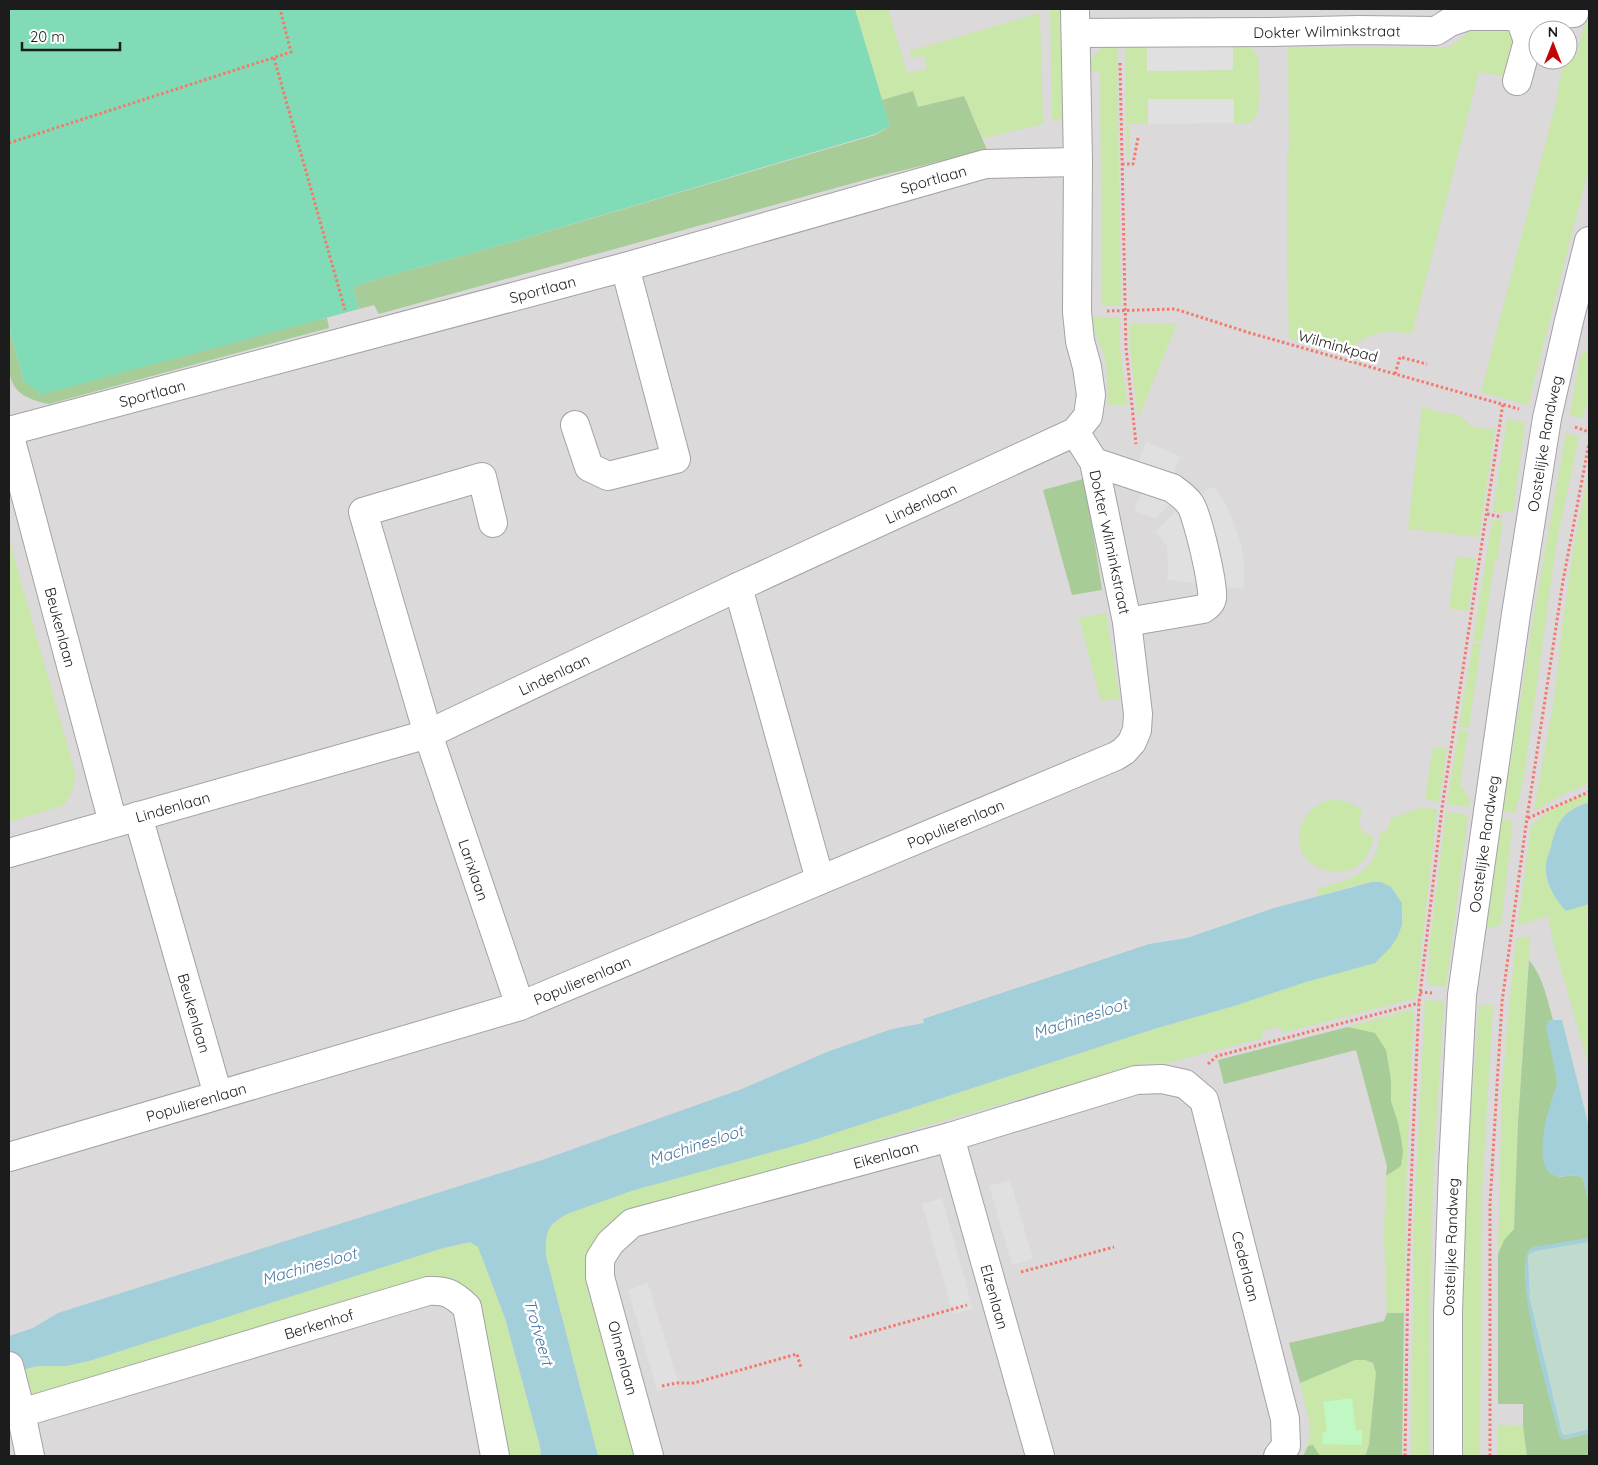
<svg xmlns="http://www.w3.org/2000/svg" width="1598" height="1465" viewBox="0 0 1598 1465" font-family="Quicksand,sans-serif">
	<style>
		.residential { fill: #dbd9d9; fill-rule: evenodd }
		.grass { fill: #c8e7a9 }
		.forest { fill: #a8cc98 }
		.wetland { fill: #c0dbce }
		.park { fill: #bff8c3 }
		.pitch { fill: #82dbb7 }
		.parking { fill: #e0e0e0 }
		.water { fill: #a3cfda }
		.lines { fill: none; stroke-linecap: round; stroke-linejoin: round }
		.minor-casing { stroke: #a3a3a3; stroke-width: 30 }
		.path { stroke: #f6776b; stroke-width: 3; stroke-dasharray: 2.5 2.5; stroke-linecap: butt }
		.minor { stroke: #fff; stroke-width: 28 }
		.labels { text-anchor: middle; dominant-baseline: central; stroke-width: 5; stroke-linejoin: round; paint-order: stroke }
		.street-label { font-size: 15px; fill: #1c1c1c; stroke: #fff }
		.water-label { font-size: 16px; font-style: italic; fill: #4977a1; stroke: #fff }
	</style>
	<rect width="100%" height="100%" fill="#eeeae2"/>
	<path class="residential" d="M9,9H1589V1456H9ZM1538,30H1568V60H1538Z"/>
	<g class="grass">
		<path d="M855,9H888L907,73L927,69L924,55L911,58L909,51L1040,13L1043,124L983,138L964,96L918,107L913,91L882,100Z"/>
		<path d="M1050,9H1060L1062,119L1052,120Z"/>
		<path d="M1588,9L1589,167L1528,405L1481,392L1559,91L1557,90L1565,60H1568V57L1576,58Z"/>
		<path d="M1469,32H1508L1515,41L1507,77L1479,72L1412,334C1390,330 1374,330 1356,344L1354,350L1357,357L1289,338L1287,265V152H1289L1288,48L1448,47C1457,44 1461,36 1469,32Z"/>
		<path d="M1233,46C1245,46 1253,45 1258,57C1258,71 1263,111 1253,120C1248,125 1240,123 1234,123V99L1148,100V124H1129L1130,159H1127L1125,47H1147V71L1233,70Z"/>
		<path d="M1102,47L1117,48L1121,306H1103L1102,303L1100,72L1090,71V61Z"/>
		<path d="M1093,317H1120V347L1127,405H1108L1106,362L1091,320Z"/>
		<path d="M1177,323L1138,419L1130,349V324Z"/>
		<path d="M1589,347V394L1583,418L1570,415L1580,356Z"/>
		<path d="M1422,407L1441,413L1458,415L1472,426L1477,428L1495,429L1479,537L1408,529Z"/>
		<path d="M1507,419L1525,423L1513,512L1505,511L1504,513L1493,512Z"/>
		<path d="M1566,433L1579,437L1557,540L1523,783L1515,813L1503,811L1534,613Z"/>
		<path d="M1589,470V783L1566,793L1534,811L1554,700L1562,628L1573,551Z"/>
		<path d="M1492,520L1503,521L1497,560H1495L1482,642L1473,641Z"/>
		<path d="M9,539L75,772C75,786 72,796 62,806L9,822Z"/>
		<path d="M1456,557L1476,559L1468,611L1449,608Z"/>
		<path d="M1106,613L1120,699L1101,701L1079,618Z"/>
		<path d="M1473,643L1481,645L1469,728L1459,727Z"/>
		<path d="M1459,730L1468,731L1460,785L1470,799L1469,807L1447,804Z"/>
		<path d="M1433,747L1447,749L1439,802L1425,799Z"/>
		<path d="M1589,793V802L1573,808C1568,819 1546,860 1545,869C1545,884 1557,901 1566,910L1589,904L1586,922L1589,931V1060L1587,1061L1551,934L1549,916L1518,925L1531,826C1546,809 1568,801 1589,793Z"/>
		<path d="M1330,800C1344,800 1353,803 1363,811C1355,822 1361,834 1373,837C1366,896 1282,872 1302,824C1308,810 1317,804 1330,800Z"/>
		<path d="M1419,808L1437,809L1416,998L1282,1033L1280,1026L1262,1031L1263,1038L1167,1063H1144L799,1162L725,1185L631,1210C598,1226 588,1243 586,1280L634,1456H598L546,1256C546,1233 545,1226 567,1214L631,1191L801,1144L1154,1029L1234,1006L1306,982L1397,938C1405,917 1406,904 1391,887L1360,884L1319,896L1317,889C1350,879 1376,875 1380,835L1390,826V819Z"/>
		<path d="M1446,812L1468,815L1446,987L1427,984L1430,942Z"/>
		<path d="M1501,819L1513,821L1501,925L1487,928Z"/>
		<path d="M1530,936L1518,1123L1514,1229L1504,1240L1498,1254L1502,1091L1507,1029L1516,939Z"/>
		<path d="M1425,1000L1444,1001L1433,1178L1429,1348L1430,1456H1411L1414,1225Z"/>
		<path d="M1479,1005L1493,1006L1482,1192L1480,1456H1464L1463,1328L1467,1165Z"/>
		<path d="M1414,1009L1407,1158L1404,1313H1387L1384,1235L1386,1176L1401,1166L1391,1101V1080L1348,1027Z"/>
		<path d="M470,1242L478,1247L505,1318L540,1446L541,1456H506L467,1291L32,1399L28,1393L31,1392L25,1369L38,1366H66L89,1361L440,1249Z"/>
		<path d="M1355,1360H1365L1373,1363L1376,1373L1369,1446L1365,1456H1320L1313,1445L1308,1446L1310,1424L1300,1383Z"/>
		<path d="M1498,1425L1523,1426L1527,1456H1498Z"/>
	</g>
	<g class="forest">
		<path d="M913,91L918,107L964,96L987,150L879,176L379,314L374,305L359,309L353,287L370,281L505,244L875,135L890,126L882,100Z"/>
		<path d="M327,318L329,328L49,404C0,395 9,369 9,328L24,382Z"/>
		<path d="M1083,479L1086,486L1102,590L1072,595L1043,490Z"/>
		<path d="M1529,960C1543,977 1547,998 1553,1020L1547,1022L1557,1080V1087L1546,1121L1559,1177L1577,1175L1583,1178L1589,1204V1238L1530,1249C1512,1273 1552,1404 1560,1437L1565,1439L1589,1433V1456H1527L1523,1426V1404H1498V1254L1504,1240L1514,1229L1518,1123Z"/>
		<path d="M1348,1027L1375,1033L1386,1050L1391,1080V1101L1398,1123L1401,1138L1403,1151L1401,1166L1386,1176L1387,1166L1356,1050L1224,1084L1218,1060Z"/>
		<path d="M1387,1313H1404L1402,1456H1365L1369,1445L1376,1373L1373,1363L1365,1360H1355L1300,1383L1289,1343L1384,1321Z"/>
		<path d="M1313,1445L1320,1456H1303L1308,1446Z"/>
	</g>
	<path class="wetland" d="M1589,1242V1429L1566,1435L1562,1434L1530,1299L1528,1258L1529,1254L1536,1251Z"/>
	<path class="park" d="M1352,1398L1356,1430H1362V1445L1322,1444L1323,1432H1327L1323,1402Z"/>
	<path class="pitch" d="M9,9H855L890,126L875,134L505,244L370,281L353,287L359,309L39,395L38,391L24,382L9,328Z"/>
	<g class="parking">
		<path d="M1233,46V70L1147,71V47Z"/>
		<path d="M1148,99H1234V123L1148,124Z"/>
		<path d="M1146,442L1180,456L1173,475L1195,498L1213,486L1223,498L1233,520L1242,548L1244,561V589L1167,580L1168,566L1167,547L1161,538L1155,532L1178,509L1171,502L1156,519L1134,511L1151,468L1138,462Z"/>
		<path d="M1010,1180L1033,1259L1012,1265L989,1186Z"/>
		<path d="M942,1198L973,1309L953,1314L922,1204Z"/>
		<path d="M648,1283L679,1385L657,1391L628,1290Z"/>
	</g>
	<g class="water">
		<path d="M1589,802V904L1566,911C1556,900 1546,885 1546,869C1545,862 1549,854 1551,847C1557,820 1564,811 1589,802Z"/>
		<path d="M1372,882H1381L1391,887L1402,903V925L1397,938L1390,948L1375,963L1306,982L1234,1006L1154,1029L801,1144L631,1191L567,1214C545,1226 546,1233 546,1256L598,1456H541L540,1446L505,1318L478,1247L470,1242L440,1249L89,1361L66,1366H38L9,1373V1336L33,1328L58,1313L542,1160L742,1089L827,1052L892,1029L924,1023L923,1019L1149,944L1187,938L1274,908Z"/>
		<path d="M1553,1020H1562L1589,1127V1204L1583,1178C1573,1171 1563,1180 1553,1175C1535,1168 1545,1120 1550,1106C1552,1097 1557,1089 1557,1080L1546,1028L1547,1022Z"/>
		<path d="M1589,1238V1242L1536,1251L1529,1254L1528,1258L1530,1299L1562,1434L1566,1435L1589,1429V1433L1563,1439L1560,1437C1549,1394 1516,1290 1528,1251L1533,1247Z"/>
	</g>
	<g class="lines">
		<defs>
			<g id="minor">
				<path id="s1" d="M1076,33L1271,32L1358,30L1436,31L1450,22L1468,16H1519L1574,13"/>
				<path d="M1517,81L1528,41L1519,16"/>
				<path d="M575,425L589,467L608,476L676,459L625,267"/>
				<path id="s2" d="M9,431L625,267L985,164L1078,162"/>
				<path id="s3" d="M9,433L113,823"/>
				<path d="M1094,462L1172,488C1179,493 1185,497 1190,504C1197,513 1214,586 1212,598C1211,604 1207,606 1203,609L1127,622"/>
				<path id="s4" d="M493,523L482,477L363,512L428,734L520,1006"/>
				<path d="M738,587L820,880"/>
				<path id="s5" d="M138,816L218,1095"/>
				<path id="s6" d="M9,853L428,734L738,587L1075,432L1088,416L1091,395L1087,367L1080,341L1077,312L1078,162L1075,9"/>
				<path id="s7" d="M950,1137L1040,1456"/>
				<path id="s8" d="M9,1157L520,1006L1116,756L1124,751L1132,742L1137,730L1138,714L1127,622L1094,462L1075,432"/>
				<path d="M9,1366L21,1413L30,1456"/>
				<path id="s9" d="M21,1413L428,1291C447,1290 453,1294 467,1307L495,1456"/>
				<path id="s10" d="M649,1456L600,1277V1259L610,1243L632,1223L950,1137L1136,1080L1162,1079L1185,1084L1204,1100L1285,1419L1286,1446L1278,1456"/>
				<path id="s11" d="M1448,1456V1312L1453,1167L1462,995L1516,614L1547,418L1569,321L1589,241"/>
			</g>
		</defs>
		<use href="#minor" class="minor-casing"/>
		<g class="path">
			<path d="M274,58L345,310"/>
			<path d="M1120,63L1126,348L1136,444"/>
			<path d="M9,143L291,52L280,9"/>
			<path d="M1122,164H1133L1138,138"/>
			<path d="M1107,311L1175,309L1250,333L1519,409"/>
			<path d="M1395,374L1400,357L1427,364"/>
			<path d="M1575,427L1589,432"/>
			<path d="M1487,514L1502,517"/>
			<path d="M1528,818L1589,792"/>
			<path d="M1420,992L1432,993"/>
			<path d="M1208,1064L1217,1056L1419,1003"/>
			<path d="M1021,1272L1114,1247"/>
			<path d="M850,1338L967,1305"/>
			<path d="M662,1386L677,1383H694L797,1354L801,1368"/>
			<path d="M1405,1456L1408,1274L1413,1135L1419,1003L1442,808L1503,403"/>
			<path d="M1490,1456V1204L1502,1002L1527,818L1563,581L1589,443"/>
		</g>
		<use href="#minor" class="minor"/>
	</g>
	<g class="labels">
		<g class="street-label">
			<text stroke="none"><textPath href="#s1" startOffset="251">Dokter Wilminkstraat</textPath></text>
			<text stroke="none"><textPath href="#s2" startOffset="958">Sportlaan</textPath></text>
			<text stroke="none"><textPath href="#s2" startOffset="552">Sportlaan</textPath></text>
			<text transform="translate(1338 346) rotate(16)">Wilminkpad</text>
			<text stroke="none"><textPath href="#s2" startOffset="148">Sportlaan</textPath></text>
			<text stroke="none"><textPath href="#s11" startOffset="1019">Oostelijke Randweg</textPath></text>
			<text stroke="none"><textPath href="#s6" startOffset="980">Lindenlaan</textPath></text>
			<text transform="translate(1110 542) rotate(78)">Dokter Wilminkstraat</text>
			<text stroke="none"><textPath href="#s3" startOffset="201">Beukenlaan</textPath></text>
			<text stroke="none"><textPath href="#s6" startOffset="575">Lindenlaan</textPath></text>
			<text stroke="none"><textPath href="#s6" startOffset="170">Lindenlaan</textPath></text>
			<text stroke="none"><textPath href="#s8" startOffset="1005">Populierenlaan</textPath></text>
			<text stroke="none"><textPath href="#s11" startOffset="614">Oostelijke Randweg</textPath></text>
			<text stroke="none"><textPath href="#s4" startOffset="546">Larixlaan</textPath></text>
			<text stroke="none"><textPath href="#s8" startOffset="600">Populierenlaan</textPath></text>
			<text stroke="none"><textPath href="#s5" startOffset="205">Beukenlaan</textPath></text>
			<text stroke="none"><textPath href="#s8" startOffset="195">Populierenlaan</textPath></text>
			<text stroke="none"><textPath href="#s10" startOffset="515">Eikenlaan</textPath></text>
			<text stroke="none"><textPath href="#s11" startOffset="209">Oostelijke Randweg</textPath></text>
			<text stroke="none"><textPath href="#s10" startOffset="1022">Cederlaan</textPath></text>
			<text stroke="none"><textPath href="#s7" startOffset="166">Elzenlaan</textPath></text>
			<text stroke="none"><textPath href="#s9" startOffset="311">Berkenhof</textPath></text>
			<text transform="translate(623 1358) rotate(75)">Olmenlaan</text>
		</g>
		<g class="water-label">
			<text transform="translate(1080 1018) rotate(-18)">Machinesloot</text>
			<text transform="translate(696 1145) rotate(-18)">Machinesloot</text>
			<text transform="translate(309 1266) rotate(-16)">Machinesloot</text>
			<text transform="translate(539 1332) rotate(74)">Trofveert</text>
		</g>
	</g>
	<rect width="1598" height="1465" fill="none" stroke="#1c1c1c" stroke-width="20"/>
	<g transform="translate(1553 45)"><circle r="24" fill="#ffffff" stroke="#a4a4a4"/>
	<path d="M0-4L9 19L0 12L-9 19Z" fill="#c40508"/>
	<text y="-8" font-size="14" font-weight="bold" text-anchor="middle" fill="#1c1c1c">N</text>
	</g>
	<path d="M22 42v8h98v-8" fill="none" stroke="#1c1c1c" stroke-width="2.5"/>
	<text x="30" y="42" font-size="15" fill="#1c1c1c" stroke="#ffffff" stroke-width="4" paint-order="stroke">20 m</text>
</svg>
